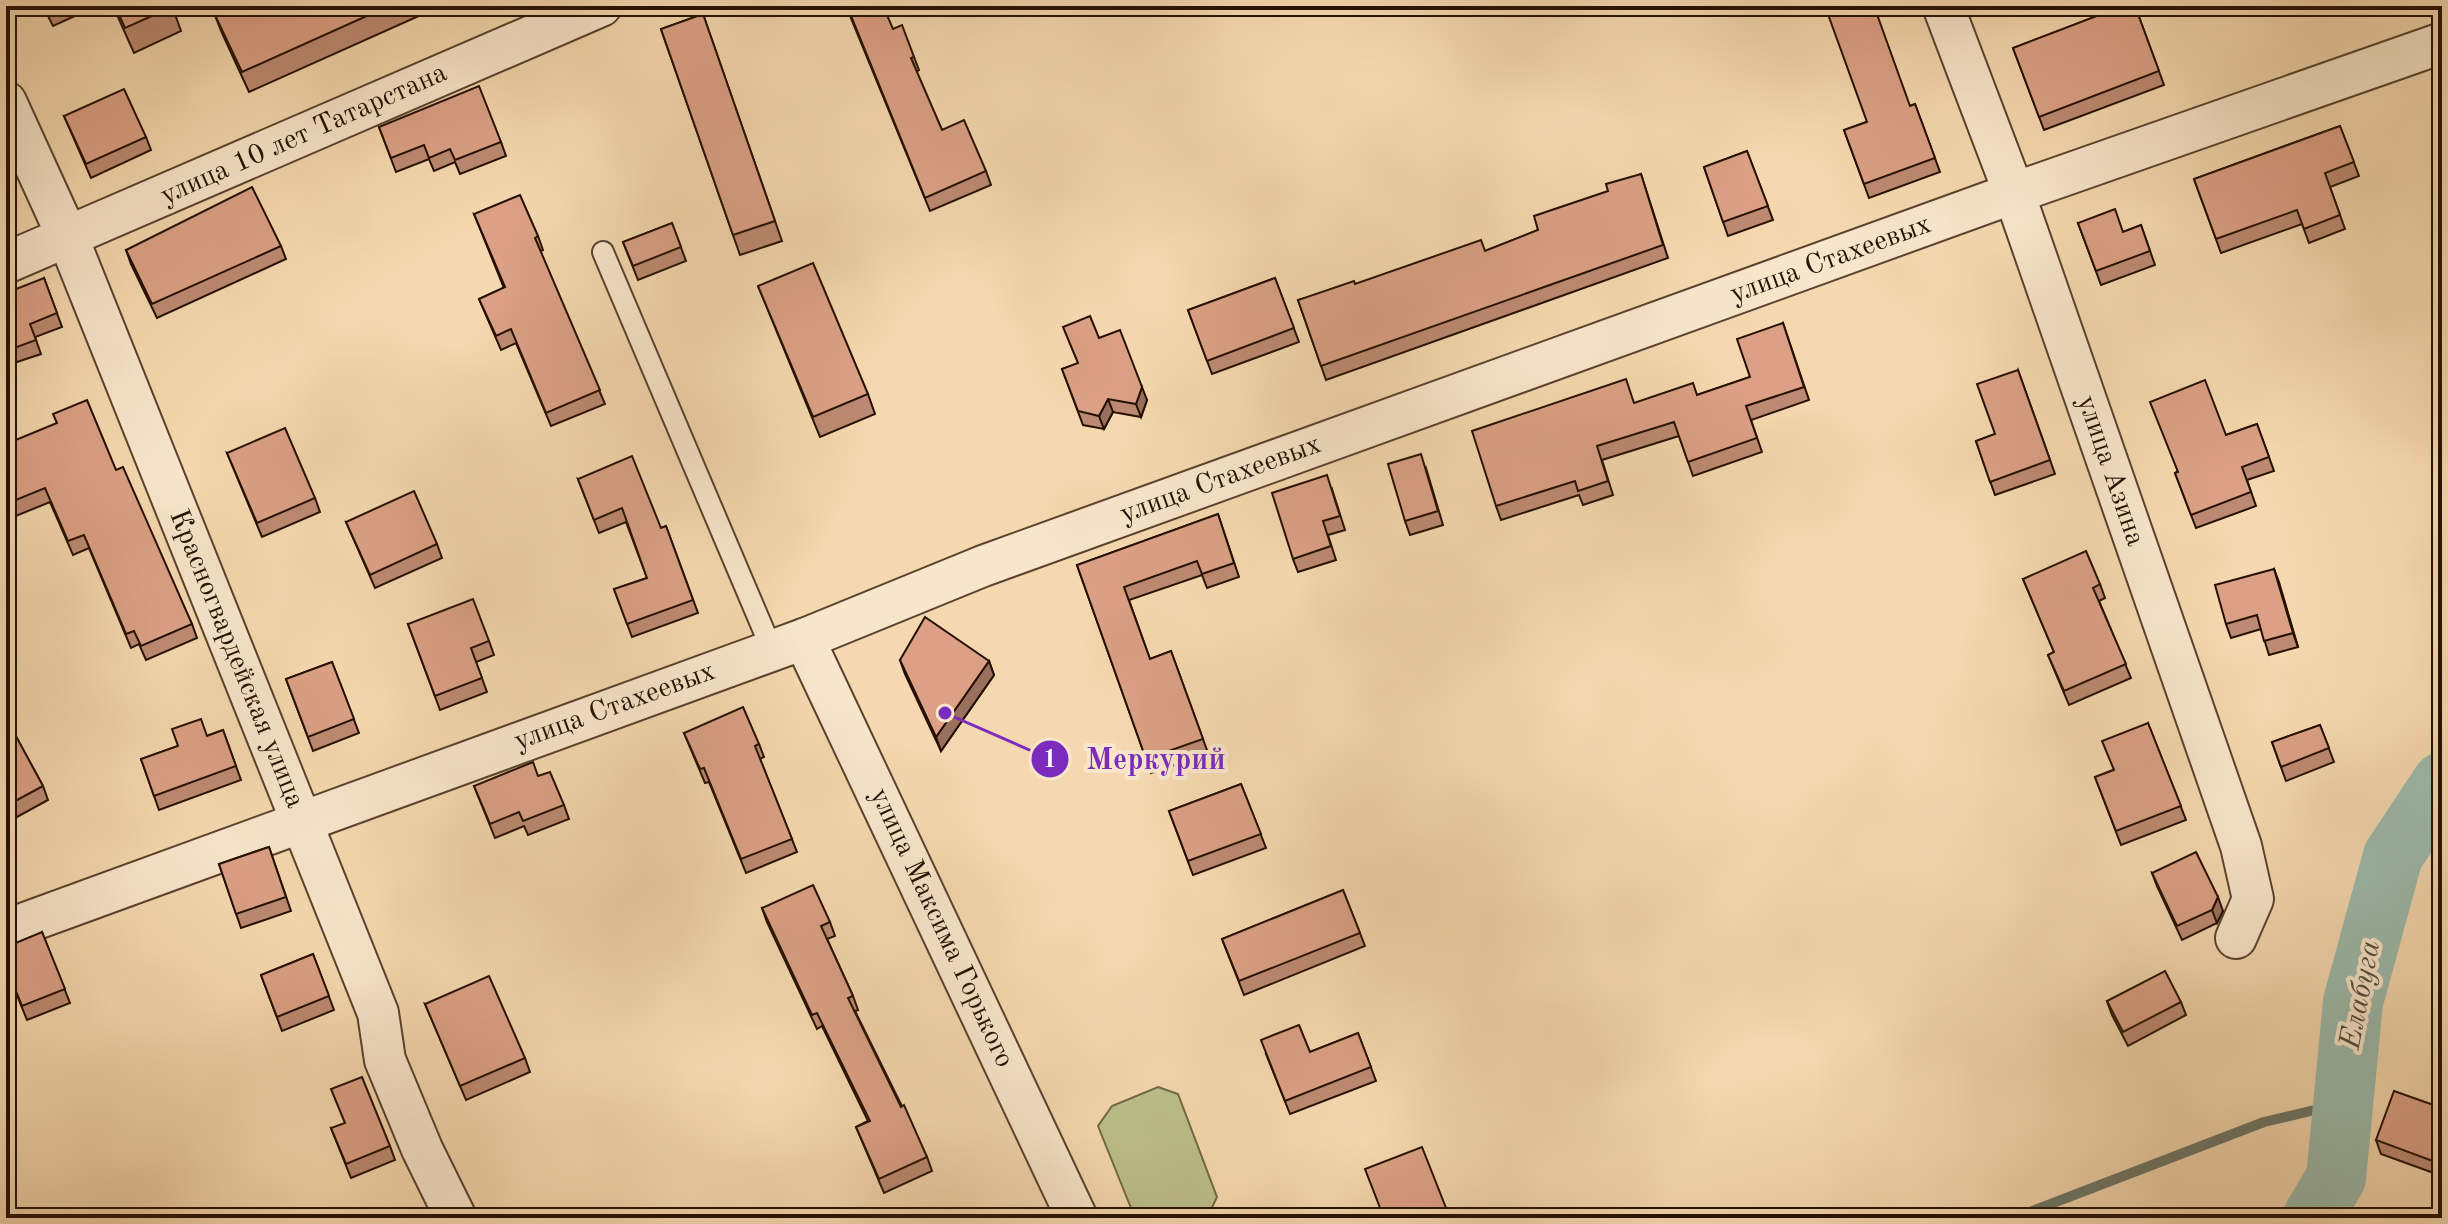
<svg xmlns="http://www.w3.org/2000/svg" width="2448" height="1224" viewBox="0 0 2448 1224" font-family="'Old Standard TT',serif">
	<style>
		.green { fill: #bcbf8b; stroke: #706846; stroke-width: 2 }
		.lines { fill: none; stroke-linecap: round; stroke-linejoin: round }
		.stream { stroke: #6c7668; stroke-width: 10 }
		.river { stroke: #9cbaac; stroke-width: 60 }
		.service-casing { stroke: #59422d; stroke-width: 24 }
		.minor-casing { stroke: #59422d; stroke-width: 44 }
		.service { stroke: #f8e6cb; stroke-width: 20 }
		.minor { stroke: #f8e6cb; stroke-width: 40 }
		.wall { fill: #bc8a72; stroke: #251002; stroke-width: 2 }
		.shaded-wall { fill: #99705d; stroke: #251002; stroke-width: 2 }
		.building { fill: #dba085; stroke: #251002; stroke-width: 2 }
		.labels { text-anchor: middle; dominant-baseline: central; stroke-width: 8; stroke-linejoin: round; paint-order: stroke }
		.street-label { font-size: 28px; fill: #251002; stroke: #f8e6cb }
		.water-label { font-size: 30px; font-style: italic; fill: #4f4c3e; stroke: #f8e6cb }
		.leader { fill: none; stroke: #7b2cbf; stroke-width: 3 }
		.callout-dot { fill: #7b2cbf; stroke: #f8e6cb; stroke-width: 3 }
		.mark-label { font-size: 24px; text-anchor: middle; font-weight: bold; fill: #fff }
		.callout-label { font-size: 30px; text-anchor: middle; font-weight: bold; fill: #7b2cbf; stroke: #f8e6cb; stroke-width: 8; stroke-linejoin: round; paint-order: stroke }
	</style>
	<rect width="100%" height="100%" fill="#f5d8af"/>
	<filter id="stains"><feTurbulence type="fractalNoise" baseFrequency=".0025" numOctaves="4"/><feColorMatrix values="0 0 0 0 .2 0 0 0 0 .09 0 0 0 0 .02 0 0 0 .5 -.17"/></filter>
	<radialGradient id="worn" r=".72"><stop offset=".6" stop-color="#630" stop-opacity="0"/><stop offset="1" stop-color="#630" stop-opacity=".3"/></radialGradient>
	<path class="green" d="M1158,1087L1178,1094L1217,1197L1207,1218H1135L1098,1126L1112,1106Z"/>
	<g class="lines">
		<path class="stream" d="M2014,1218L2264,1122L2344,1103"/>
		<path class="river" d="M2312,1218L2336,1178L2353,1002L2393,856L2442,782"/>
		<defs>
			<path id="service" d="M603,252L772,650"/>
			<g id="minor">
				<path d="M1943,6L2014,193L2241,846L2253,899L2236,938"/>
				<path d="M6,102L68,238L378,1013L385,1060L422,1149L456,1218"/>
				<path d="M6,263L601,6"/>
				<path d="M804,639L1077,1218"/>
				<path d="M6,930L804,639L983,566L2014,193L2442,43"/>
			</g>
		</defs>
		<use href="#service" class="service-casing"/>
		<use href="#minor" class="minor-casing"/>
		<use href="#service" class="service"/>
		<use href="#minor" class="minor"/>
	</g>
	<g class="wall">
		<path d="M43,6H97L53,26Z"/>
		<path d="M113,6H172L181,31L134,53Z"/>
		<path d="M229,6H441L249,92L222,33L214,13Z"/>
		<path d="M846,6L893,29L914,57L919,70L916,72L942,130L986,171L991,185L930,211Z"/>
		<path d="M1797,6H1822L1800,14Z"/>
		<path d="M2135,6L2164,85L2044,130L2013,48L2097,16Z"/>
		<path d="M2345,6H2372L2348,15Z"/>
		<path d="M703,14L782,241L740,255L661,29Z"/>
		<path d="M1915,104L1940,172L1869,198L1844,130Z"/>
		<path d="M64,116L146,137L151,150L91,178Z"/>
		<path d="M2340,126L2359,176L2330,187L2345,229L2309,243L2302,224L2221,253L2194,179Z"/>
		<path d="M379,127L501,142L506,156L460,174L455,162L434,171L429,159L396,172Z"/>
		<path d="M1747,151L1773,220L1728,236L1704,167Z"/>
		<path d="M1641,174L1668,258L1326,380L1298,300L1485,251L1538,230Z"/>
		<path d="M6,190L12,205L6,208Z"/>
		<path d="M474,214L538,236L543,250L540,251L605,404L551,426L516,343L501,350L479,299L504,288Z"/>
		<path d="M672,223L686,261L638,280L623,242Z"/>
		<path d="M2078,223L2123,232L2141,225L2155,265L2101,285Z"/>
		<path d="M281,246L286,259L157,318L131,264L126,250Z"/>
		<path d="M44,278L62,327L35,337L41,354L14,363L6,342Z"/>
		<path d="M1275,278L1299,342L1212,374L1188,310Z"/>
		<path d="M758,286L868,394L875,414L820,437Z"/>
		<path d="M1783,323L1809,400L1751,420L1762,452L1693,476L1679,436L1602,460L1613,495L1583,505L1579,495L1501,520L1496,506L1635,403L1697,395L1750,377Z"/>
		<path d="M1099,338L1147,400L1141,417L1113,412L1104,429L1083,425L1062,369L1078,364Z"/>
		<path d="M2018,370L2055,474L1995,495L1976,441L1995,434Z"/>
		<path d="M2257,424L2274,471L2247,480L2256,506L2196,528L2175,473L2226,435Z"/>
		<path d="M6,444L116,470L192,624L197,638L146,660L139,644L131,648L89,548L73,555L50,502L6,520Z"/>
		<path d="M227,453L315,498L320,512L262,537Z"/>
		<path d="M1426,468L1443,525L1410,535L1405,521Z"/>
		<path d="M578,479L661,528L666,526L698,613L632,637L614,589L647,578L626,522L599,533Z"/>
		<path d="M1332,489L1345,530L1328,535L1336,560L1298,572L1293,559Z"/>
		<path d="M1218,514L1239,577L1207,588L1202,575L1129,600L1150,659L1171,651L1208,753L1151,773L1077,565Z"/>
		<path d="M346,522L437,544L442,558L375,588Z"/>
		<path d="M2274,569L2298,647L2269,655L2261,629L2231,638L2226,624Z"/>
		<path d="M2023,579L2100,584L2105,598L2099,601L2131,678L2069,705L2048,655L2054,652Z"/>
		<path d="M408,624L489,641L494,655L476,662L487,692L440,710Z"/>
		<path d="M900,660L989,661L994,675L941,751L905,674Z"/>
		<path d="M332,662L359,733L313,751L286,679Z"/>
		<path d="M6,718L43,786L48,800L6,823Z"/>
		<path d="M2148,723L2186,820L2121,845L2095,777L2113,770Z"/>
		<path d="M2320,725L2334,762L2286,781L2272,742Z"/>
		<path d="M223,730L241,780L159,810L141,759Z"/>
		<path d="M684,733L759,744L764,757L760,759L797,852L746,873L709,782L705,783Z"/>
		<path d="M538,776L564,805L569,819L528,835L524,826L495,838L474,786Z"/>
		<path d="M1241,784L1266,848L1193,875L1169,811Z"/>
		<path d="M269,847L291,911L241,928L219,864Z"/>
		<path d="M2152,873L2223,911L2217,923L2182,940L2157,886Z"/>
		<path d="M1343,890L1365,946L1244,995L1222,939Z"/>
		<path d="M762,908L830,922L835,936L827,939L853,996L858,1010L855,1011L927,1157L932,1171L884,1193L856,1127L868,1121L822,1026L817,1029L767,922Z"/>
		<path d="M42,932L70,1003L27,1020L6,968Z"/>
		<path d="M313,954L334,1010L282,1031L261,975Z"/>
		<path d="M2107,1001L2181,1002L2186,1015L2128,1046L2112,1015Z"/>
		<path d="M425,1004L525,1058L530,1072L466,1100Z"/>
		<path d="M1358,1033L1376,1081L1290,1114L1266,1054L1310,1052Z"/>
		<path d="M2442,1108V1176L2381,1154L2376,1140Z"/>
		<path d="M331,1128L390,1146L395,1160L351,1178Z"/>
	</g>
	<g class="shaded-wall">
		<path d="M1142,387L1147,400L1141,417L1136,404Z"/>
		<path d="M1108,399L1113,412L1104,429L1099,416Z"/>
		<path d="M2274,569L2279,582L2298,647L2293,633Z"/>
		<path d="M989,661L994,675L941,751L936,737Z"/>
		<path d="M2218,897L2223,911L2217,923L2212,910Z"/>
		<path d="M2442,1153V1172L2438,1163Z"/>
	</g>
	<g class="building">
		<path d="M115,6H172V7L125,28Z"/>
		<path d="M229,6H389L242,72L214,13Z"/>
		<path d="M847,6H883L893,29L902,25L914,57L911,58L942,130L964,120L986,171L925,198Z"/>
		<path d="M1825,6H1874L1910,106L1915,104L1935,158L1864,184L1844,130L1867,122Z"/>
		<path d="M2093,6H2135L2159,71L2039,117L2013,48L2097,16Z"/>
		<path d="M703,14L775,221L733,235L661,29Z"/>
		<path d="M479,86L501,142L455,160L450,149L429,158L424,145L391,158L379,127Z"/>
		<path d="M124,89L146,137L86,164L64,116Z"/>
		<path d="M2340,126L2354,162L2325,173L2340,215L2304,229L2297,210L2216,239L2194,179Z"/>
		<path d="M1747,151L1768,206L1723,222L1704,167Z"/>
		<path d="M1641,174L1663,245L1321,366L1298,300L1354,281L1355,284L1481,240L1485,251L1538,230L1534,216L1608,191L1606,184Z"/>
		<path d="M252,187L281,246L152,304L126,250Z"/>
		<path d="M520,195L538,236L535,238L600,390L546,413L511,329L496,336L479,299L505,287L474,214Z"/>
		<path d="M2115,209L2123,232L2141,225L2150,251L2096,271L2078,223Z"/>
		<path d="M672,223L681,247L633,266L623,242Z"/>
		<path d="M813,263L868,394L813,417L758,286Z"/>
		<path d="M44,278L57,313L30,324L36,340L9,350L6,341V293Z"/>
		<path d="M1275,278L1294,328L1207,361L1188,310Z"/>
		<path d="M1090,316L1099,338L1120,330L1142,387L1136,404L1108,399L1099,416L1078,411L1062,369L1078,363L1063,327Z"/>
		<path d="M1783,323L1804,387L1746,406L1757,438L1688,462L1674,422L1597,446L1608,481L1578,491L1575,481L1496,506L1472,431L1626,379L1634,403L1693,383L1697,395L1750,377L1737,339Z"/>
		<path d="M2018,370L2050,460L1990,482L1976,441L1995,434L1977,384Z"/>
		<path d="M2205,380L2226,435L2257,424L2269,457L2242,467L2251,492L2191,515L2175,473L2178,472L2150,402Z"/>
		<path d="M87,400L116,470L123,467L192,624L141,646L134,631L126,634L84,535L68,541L45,488L6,504V444L57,423L53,414Z"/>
		<path d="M285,428L315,498L257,523L227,453Z"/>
		<path d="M1421,454L1438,511L1405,521L1388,464Z"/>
		<path d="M632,456L661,528L666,526L693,600L627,624L614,589L647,578L622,508L594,520L578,479Z"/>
		<path d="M1327,475L1340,516L1323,521L1331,546L1293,559L1272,493Z"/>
		<path d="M414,491L437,544L370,575L346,522Z"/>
		<path d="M1218,514L1234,563L1202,574L1197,561L1124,587L1150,659L1171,651L1203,739L1146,759L1077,565Z"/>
		<path d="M2086,551L2100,584L2093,588L2126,664L2064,691L2048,655L2054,652L2023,579Z"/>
		<path d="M2274,569L2293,633L2264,641L2257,615L2226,624L2215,585Z"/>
		<path d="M473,599L489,641L471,648L482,678L435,696L408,624Z"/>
		<path d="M925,617L989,661L936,737L900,660Z"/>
		<path d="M332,662L354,719L308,737L286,679Z"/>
		<path d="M743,707L759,744L755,746L792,839L741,859L704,768L700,769L684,733Z"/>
		<path d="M6,718L43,786L6,806Z"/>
		<path d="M201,719L207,736L223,730L236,766L154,796L141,759L178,746L172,729Z"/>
		<path d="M2148,723L2181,806L2116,831L2095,777L2114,770L2102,741Z"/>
		<path d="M2320,725L2329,748L2281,767L2272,742Z"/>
		<path d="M533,762L538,776L550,772L564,805L523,821L519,812L490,824L474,786Z"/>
		<path d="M1241,784L1261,834L1188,861L1169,811Z"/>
		<path d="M269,847L286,897L236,914L219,864Z"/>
		<path d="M2196,852L2218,897L2212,910L2177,926L2152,873Z"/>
		<path d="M813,885L830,922L821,926L853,996L848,998L901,1107L904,1105L927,1157L879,1179L856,1127L870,1121L817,1013L812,1015L762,908Z"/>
		<path d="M1343,890L1360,933L1239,981L1222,939Z"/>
		<path d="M42,932L65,989L22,1006L6,967V947Z"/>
		<path d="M313,954L329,996L277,1017L261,975Z"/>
		<path d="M2165,971L2181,1002L2123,1032L2107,1001Z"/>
		<path d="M489,976L525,1058L460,1086L425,1004Z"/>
		<path d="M1299,1025L1310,1052L1358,1033L1371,1067L1285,1101L1261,1040Z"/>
		<path d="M362,1077L390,1146L346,1164L331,1128L345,1123L331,1089Z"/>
		<path d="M2394,1091L2442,1108V1153L2438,1163L2376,1140Z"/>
		<path d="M1422,1147L1450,1218H1384L1365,1169Z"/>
		<path d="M418,1209L422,1218H396Z"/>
	</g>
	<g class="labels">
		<g class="street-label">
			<text transform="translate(304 135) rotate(-24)">улица 10 лет Татарстана</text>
			<text transform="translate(1831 260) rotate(-20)">улица Стахеевых</text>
			<text transform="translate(2110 471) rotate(71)">улица Азина</text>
			<text transform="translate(1221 480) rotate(-20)">улица Стахеевых</text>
			<text transform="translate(236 659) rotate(68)">Красногвардейская улица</text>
			<text transform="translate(615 707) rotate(-20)">улица Стахеевых</text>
			<text transform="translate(941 928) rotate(65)">улица Максима Горького</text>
		</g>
		<g class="water-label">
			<text transform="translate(2361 995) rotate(-79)">Елабуга</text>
		</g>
	</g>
	<path class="leader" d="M945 713L1050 759"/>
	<g class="callout-dot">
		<circle cx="945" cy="713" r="8"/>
		<circle cx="1050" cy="759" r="20"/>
	</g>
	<g class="mark-label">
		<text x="1050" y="767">1</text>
	</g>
	<g class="callout-label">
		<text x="1156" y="769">Меркурий</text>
	</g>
	<rect width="2448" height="1224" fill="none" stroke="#f5d8af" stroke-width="32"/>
	<rect x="8" y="8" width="2432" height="1208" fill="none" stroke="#251002" stroke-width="4"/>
	<rect x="16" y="16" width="2416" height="1192" fill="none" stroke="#251002" stroke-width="2"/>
	<rect width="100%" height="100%" filter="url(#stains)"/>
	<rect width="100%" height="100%" fill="url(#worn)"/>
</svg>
